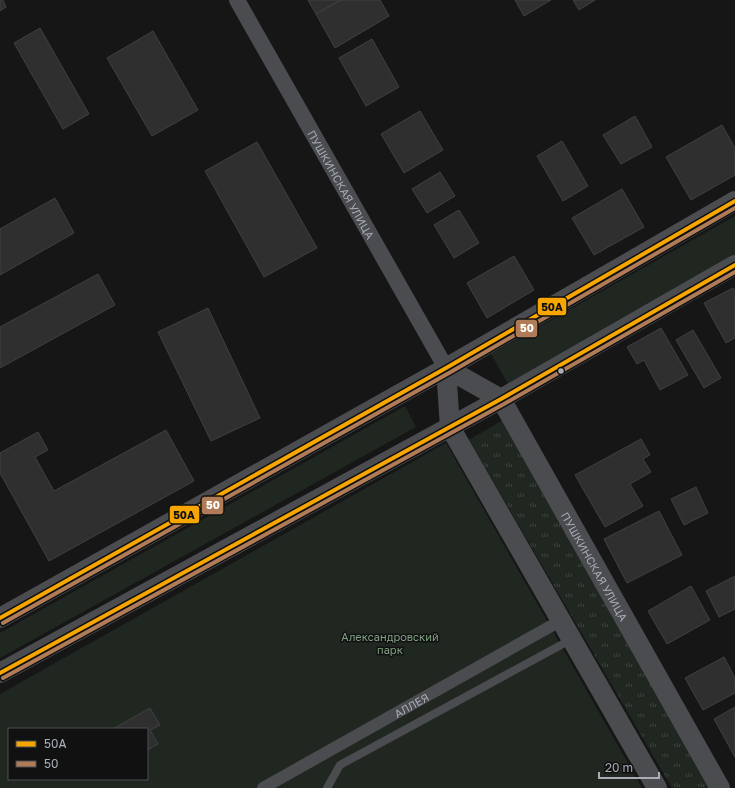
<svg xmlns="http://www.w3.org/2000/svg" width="735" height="788" viewBox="0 0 735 788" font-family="'Golos Text',sans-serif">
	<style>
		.grass { fill: url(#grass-tufts) }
		.park { fill: #202721; fill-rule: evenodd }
		.building { fill: #2f2f30; stroke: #3f4043 }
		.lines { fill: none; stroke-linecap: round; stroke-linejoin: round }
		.service { stroke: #4b4c4f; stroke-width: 8 }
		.pedestrian { stroke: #4b4c4f; stroke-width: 12 }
		.minor { stroke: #4b4c4f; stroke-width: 16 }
		.tertiary { stroke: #4b4c4f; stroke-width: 20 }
		.bus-1-casing { stroke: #111112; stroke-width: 7 }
		.bus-2-casing { stroke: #111112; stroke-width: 7 }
		.bus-1 { stroke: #f7a600; stroke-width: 4 }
		.bus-2 { stroke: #b07c57; stroke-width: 4 }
		.bus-dot { fill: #a8adb7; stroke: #111112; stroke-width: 1.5 }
		.labels { text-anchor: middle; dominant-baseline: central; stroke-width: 3; stroke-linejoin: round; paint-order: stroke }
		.street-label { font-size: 11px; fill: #a8adb7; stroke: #111112 }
		.park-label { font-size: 11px; fill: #7fa182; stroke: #111112 }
		.line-badge { stroke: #111112; stroke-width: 1.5 }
		.badge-label { font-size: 11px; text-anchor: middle; font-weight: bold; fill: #fff }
		.pale-badge-label { font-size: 11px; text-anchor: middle; font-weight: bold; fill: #111 }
	</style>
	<defs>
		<pattern id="grass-tufts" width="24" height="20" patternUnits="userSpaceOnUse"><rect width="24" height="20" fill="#202721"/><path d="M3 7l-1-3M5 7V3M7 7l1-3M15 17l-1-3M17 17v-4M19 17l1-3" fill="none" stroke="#3e443f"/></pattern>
	</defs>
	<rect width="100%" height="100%" fill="#161617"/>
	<path class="grass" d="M503,420L710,788H672L469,440Z"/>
	<g class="park">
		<path d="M735,216V257L509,386L491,354Z"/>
		<path d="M405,406L416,427L0,658V633Z"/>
		<path d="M446,443L642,788H0V694ZM9,729H147V779H9Z"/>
	</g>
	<g class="building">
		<path d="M0,0H3L6,7L0,11Z"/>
		<path d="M308,0H341L316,14Z"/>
		<path d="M341,0H380L389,16L335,48L316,14Z"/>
		<path d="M515,0H551L524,16Z"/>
		<path d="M573,0H595L579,10Z"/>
		<path d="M40,28L89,114L63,129L14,43Z"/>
		<path d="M153,31L198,110L152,136L107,58Z"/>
		<path d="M372,39L399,87L366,106L339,58Z"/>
		<path d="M420,111L443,150L404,173L381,134Z"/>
		<path d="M635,116L652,147L621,164L603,135Z"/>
		<path d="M722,125L735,148V175L691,200L666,157Z"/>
		<path d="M562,141L588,186L563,201L537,156Z"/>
		<path d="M257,142L317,248L264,277L205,171Z"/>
		<path d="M440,172L455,196L427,213L412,189Z"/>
		<path d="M622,189L644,227L594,255L572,218Z"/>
		<path d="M55,198L74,233L0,275V229Z"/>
		<path d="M459,210L479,243L454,258L434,225Z"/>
		<path d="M514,256L534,290L487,318L467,283Z"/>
		<path d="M98,274L115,305L0,368V327Z"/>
		<path d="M733,288L735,291V338L726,343L704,303Z"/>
		<path d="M208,308L260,418L211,441L158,332Z"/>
		<path d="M661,328L688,375L660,390L644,360L637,364L627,347Z"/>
		<path d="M693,330L721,378L704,388L676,340Z"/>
		<path d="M166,430L194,481L49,561L0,473V453L38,432L48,450L35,457L54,491Z"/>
		<path d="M641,439L650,455L643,459L651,472L630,484L643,506L605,527L575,475Z"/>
		<path d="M696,487L708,513L684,525L671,499Z"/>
		<path d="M659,511L682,555L627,583L604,539Z"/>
		<path d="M735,576V609L719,617L706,591Z"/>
		<path d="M691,586L710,620L667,644L648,611Z"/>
		<path d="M724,657L735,678V693L703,710L685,678Z"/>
		<path d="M735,707V757L714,719Z"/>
		<path d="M150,708L160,725L150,730L158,744L147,750V729H113Z"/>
	</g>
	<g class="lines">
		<path class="service" d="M327,788L340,765L572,639"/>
		<path class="pedestrian" id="s1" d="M263,788L560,621"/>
		<path class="minor" id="s2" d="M237,0L446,368"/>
		<g class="tertiary">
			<path id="s3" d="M446,368L501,399L720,788"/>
			<path d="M446,368L450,427L657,788"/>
			<path d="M0,618L446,368L735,201"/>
			<path d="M0,673L501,399L735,265"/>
		</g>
		<defs>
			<g id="bus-1">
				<path d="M0,618L446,368L735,201"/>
				<path d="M0,673L501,399L735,265"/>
			</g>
			<g id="bus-2">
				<path d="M3,623L449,373L735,208"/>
				<path d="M3,678L504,404L735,272"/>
			</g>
		</defs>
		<use href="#bus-1" class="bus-1-casing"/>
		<use href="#bus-2" class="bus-2-casing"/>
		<use href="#bus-1" class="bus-1"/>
		<use href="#bus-2" class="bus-2"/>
	</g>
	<circle class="bus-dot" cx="561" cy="371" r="3.5"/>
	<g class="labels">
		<g class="street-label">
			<text stroke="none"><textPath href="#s2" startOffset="212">ПУШКИНСКАЯ УЛИЦА</textPath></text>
			<text stroke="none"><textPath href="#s3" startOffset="255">ПУШКИНСКАЯ УЛИЦА</textPath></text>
			<text stroke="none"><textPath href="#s1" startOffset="170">АЛЛЕЯ</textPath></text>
		</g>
		<g class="park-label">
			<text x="390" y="636">Александровский<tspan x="390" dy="13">парк</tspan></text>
		</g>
	</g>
	<g class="line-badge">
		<rect x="537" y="297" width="30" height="19" rx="4" fill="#f7a600"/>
		<rect x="515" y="319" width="23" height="19" rx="4" fill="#b07c57"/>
		<rect x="201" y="496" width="23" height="19" rx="4" fill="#b07c57"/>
		<rect x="169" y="505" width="31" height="19" rx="4" fill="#f7a600"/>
	</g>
	<g class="badge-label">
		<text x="527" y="332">50</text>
		<text x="213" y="509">50</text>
	</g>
	<g class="pale-badge-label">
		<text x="552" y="311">50А</text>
		<text x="184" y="519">50А</text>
	</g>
	<rect x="8" y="728" width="140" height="52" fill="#111112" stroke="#4d4f54"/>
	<rect x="16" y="741" width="20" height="6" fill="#f7a600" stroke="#4d4f54"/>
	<text x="44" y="748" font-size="12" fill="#a8adb7">50А</text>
	<rect x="16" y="761" width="20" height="6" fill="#b07c57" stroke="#4d4f54"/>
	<text x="44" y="768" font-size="12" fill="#a8adb7">50</text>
	<path d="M599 772v6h60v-6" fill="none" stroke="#a8adb7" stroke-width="2"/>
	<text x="605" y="772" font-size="12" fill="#a8adb7" stroke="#111112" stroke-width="3" paint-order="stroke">20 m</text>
</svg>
